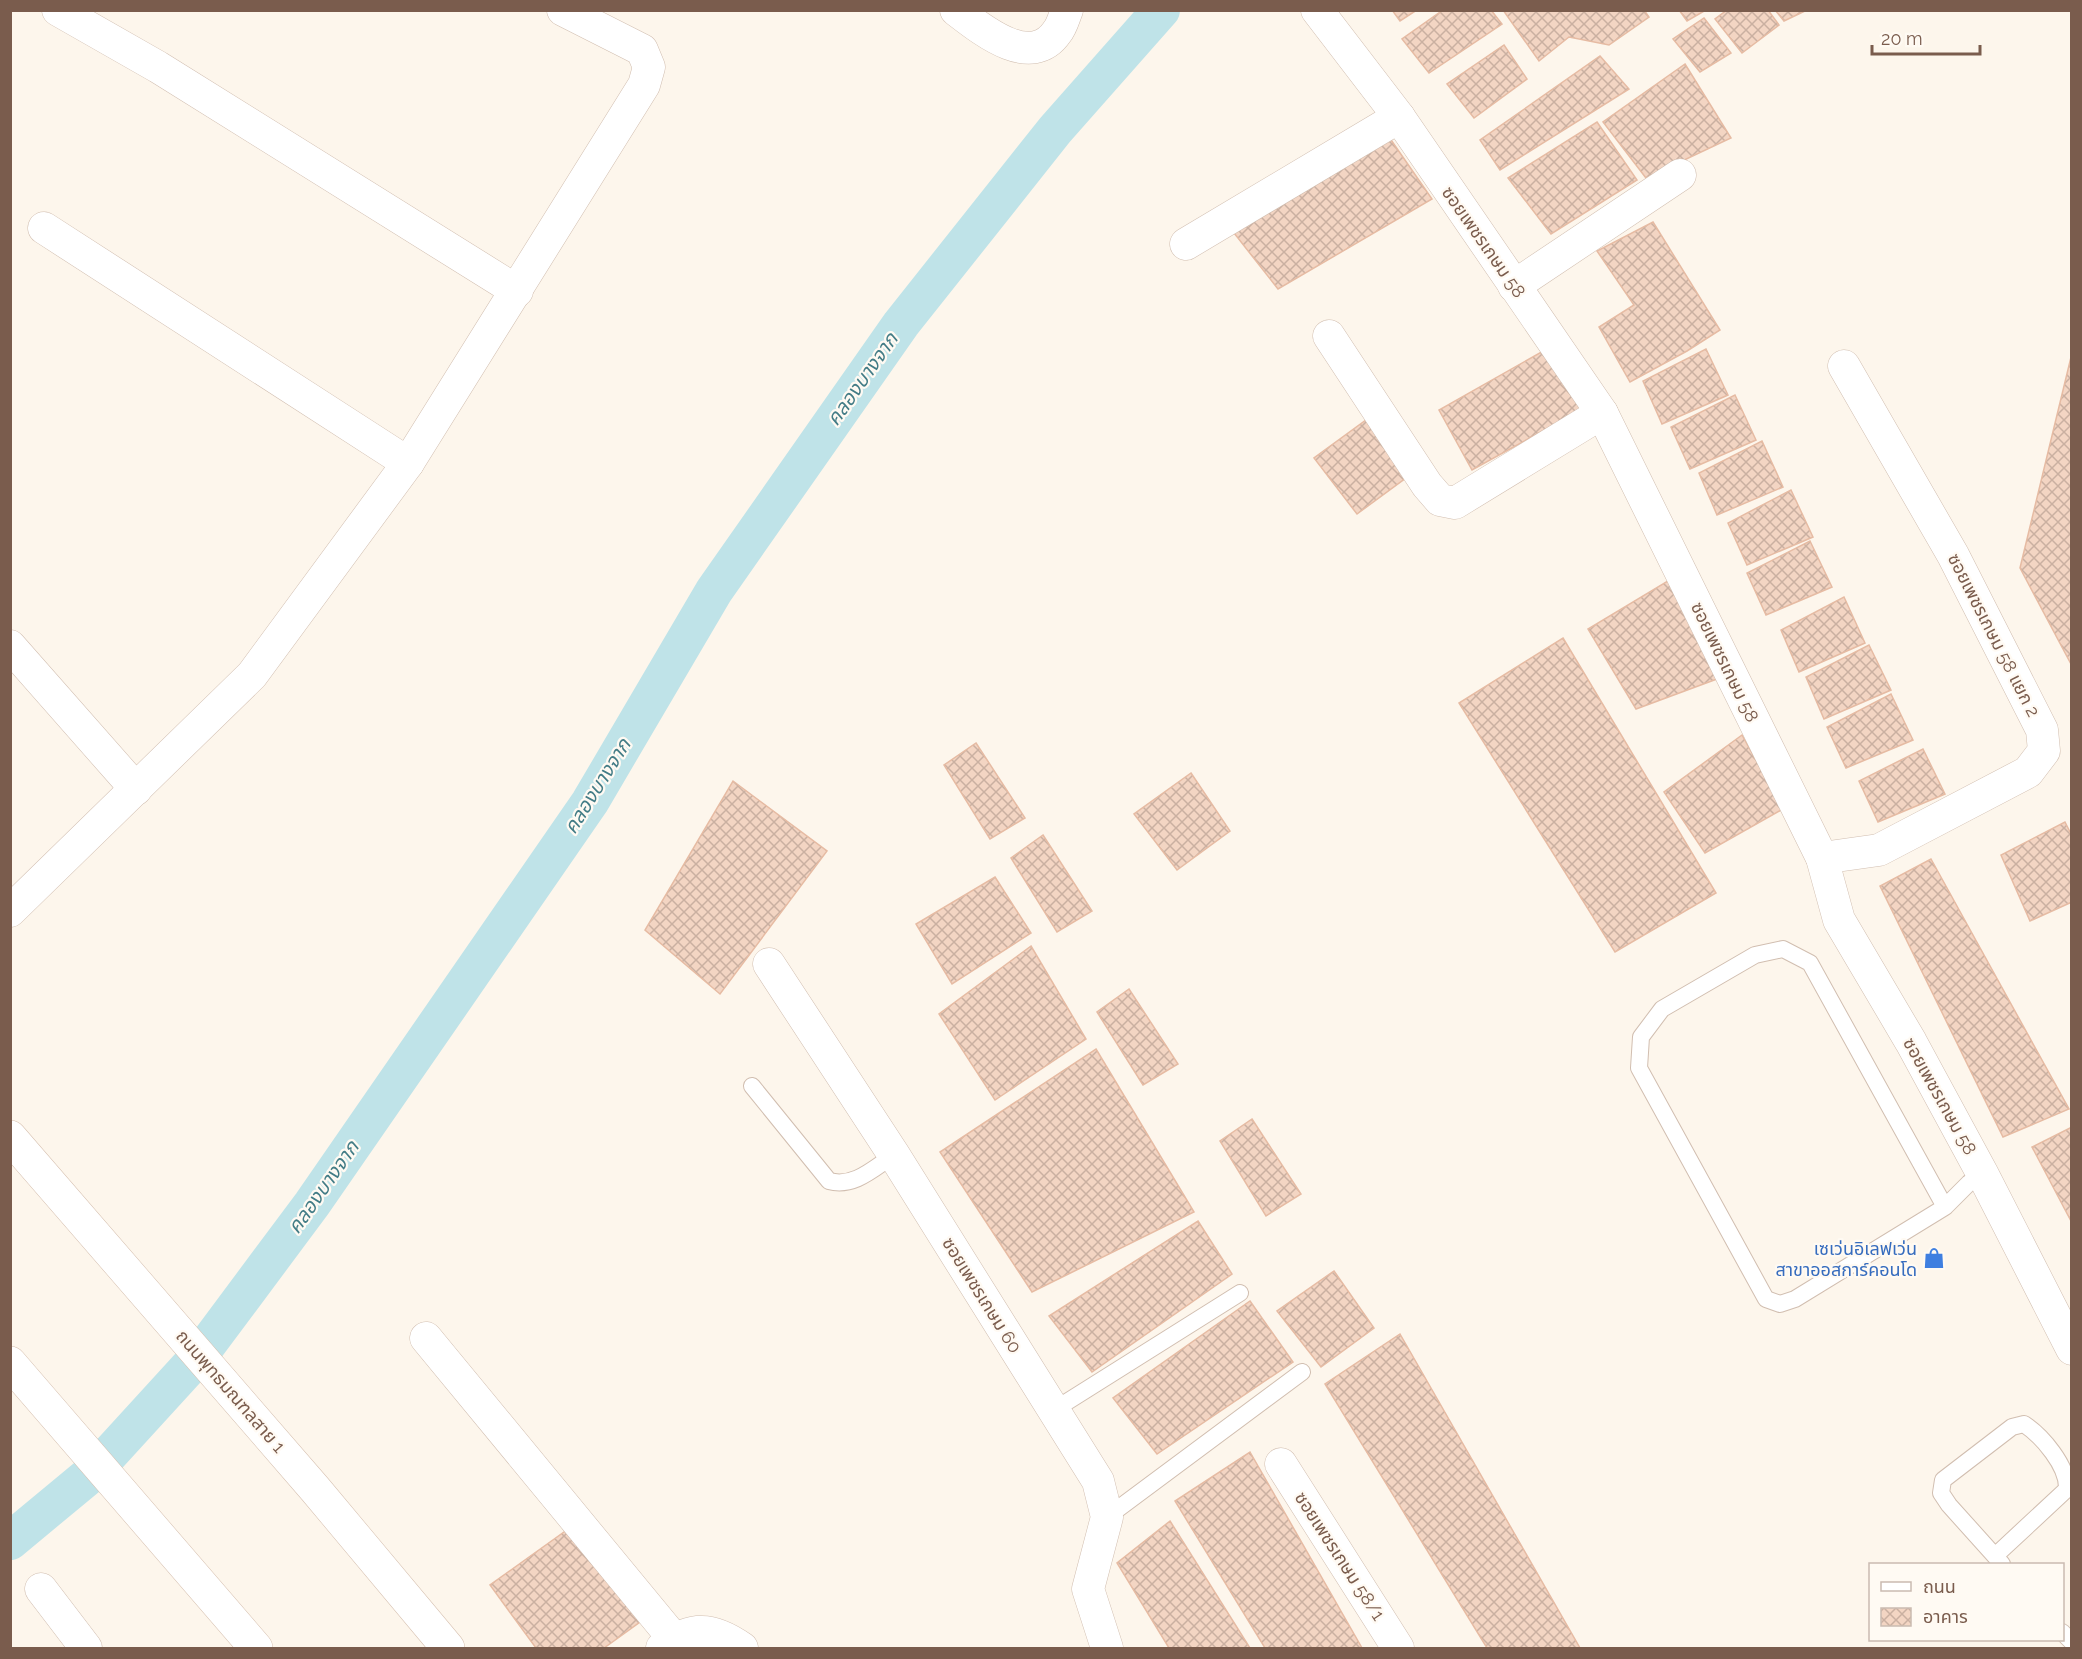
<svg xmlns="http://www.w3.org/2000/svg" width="2082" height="1659" viewBox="0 0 2082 1659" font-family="Raleway,'Noto Sans Thai',sans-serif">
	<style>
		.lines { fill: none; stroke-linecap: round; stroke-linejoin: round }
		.canal { stroke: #bfe3e8; stroke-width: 38 }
		.building { fill: url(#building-cross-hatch); stroke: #e6bba3; stroke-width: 1.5 }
		.service-casing { stroke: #d1beb0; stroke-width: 18 }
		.minor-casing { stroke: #d1beb0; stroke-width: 33 }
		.secondary-casing { stroke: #d6c0b0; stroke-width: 34 }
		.service { stroke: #fff; stroke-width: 16 }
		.minor { stroke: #fff; stroke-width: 32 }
		.secondary { stroke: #fff; stroke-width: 33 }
		.labels { text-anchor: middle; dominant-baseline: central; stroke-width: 4.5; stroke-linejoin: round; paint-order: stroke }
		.street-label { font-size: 18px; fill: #7a5c4d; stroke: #fffaf3 }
		.shop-label { font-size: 18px; fill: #366cbe; stroke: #fffaf3; text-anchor: end }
		.water-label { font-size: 20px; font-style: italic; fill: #437c86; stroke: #fffaf3 }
	</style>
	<defs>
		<pattern id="building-cross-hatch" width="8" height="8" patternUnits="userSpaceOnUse" patternTransform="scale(1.5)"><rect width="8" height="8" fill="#f3d5c3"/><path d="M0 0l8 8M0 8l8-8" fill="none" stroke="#cab0a1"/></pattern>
	</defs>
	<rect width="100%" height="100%" fill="#fdf6ec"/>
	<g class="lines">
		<path class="canal" d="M10,1541L92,1473L198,1357L312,1204L590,802L714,591L901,324L1055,130L1161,10"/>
	</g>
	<g class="building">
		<path d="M1392,10H1417L1400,21Z"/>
		<path d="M1443,10H1491L1502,24L1429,73L1402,39Z"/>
		<path d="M1503,10H1644L1649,17L1609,45L1569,37L1539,61Z"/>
		<path d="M1679,10H1706L1687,21Z"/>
		<path d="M1727,10H1768L1779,25L1742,53L1715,19Z"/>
		<path d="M1775,10H1804L1805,11L1784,21Z"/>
		<path d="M1704,18L1731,53L1700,72L1673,39Z"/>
		<path d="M1504,45L1527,79L1474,118L1447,84Z"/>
		<path d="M1600,56L1629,89L1500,170L1480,140Z"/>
		<path d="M1685,64L1731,138L1646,178L1603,122Z"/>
		<path d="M1597,122L1637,180L1551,234L1508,178Z"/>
		<path d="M1389,137L1432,199L1278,289L1234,233Z"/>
		<path d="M1653,222L1720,330L1687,351L1630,382L1599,327L1634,305L1597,251Z"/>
		<path d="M1706,349L1728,395L1662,424L1643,381Z"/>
		<path d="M1545,350L1584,408L1472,470L1439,410Z"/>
		<path d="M2072,353V666L2020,568Z"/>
		<path d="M1735,395L1756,440L1690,469L1671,427Z"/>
		<path d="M1370,417L1410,475L1357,514L1314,458Z"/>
		<path d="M1762,441L1783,487L1717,515L1699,473Z"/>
		<path d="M1791,490L1813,537L1747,565L1728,523Z"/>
		<path d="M1810,541L1832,587L1766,615L1747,573Z"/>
		<path d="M1681,573L1717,679L1636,709L1588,629Z"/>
		<path d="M1844,597L1865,643L1799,672L1781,630Z"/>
		<path d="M1563,638L1716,893L1615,952L1459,703Z"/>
		<path d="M1869,645L1891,690L1824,719L1806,677Z"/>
		<path d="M1891,694L1913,740L1846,768L1827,727Z"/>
		<path d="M1742,735L1783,809L1705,853L1664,792Z"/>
		<path d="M976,743L1025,818L990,839L944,765Z"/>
		<path d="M1923,749L1945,794L1878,822L1859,781Z"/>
		<path d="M1191,773L1230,831L1177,870L1134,814Z"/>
		<path d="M733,781L827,851L720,994L645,930Z"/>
		<path d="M2065,822L2072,836V902L2030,921L2001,855Z"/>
		<path d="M1043,835L1092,911L1057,932L1011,858Z"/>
		<path d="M1931,859L2069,1109L2003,1137L1880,886Z"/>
		<path d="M995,877L1031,933L952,984L916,924Z"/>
		<path d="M1031,946L1086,1039L995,1100L939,1014Z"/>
		<path d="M1129,989L1178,1064L1143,1085L1097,1012Z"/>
		<path d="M1096,1049L1194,1212L1032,1292L940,1152Z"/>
		<path d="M1252,1119L1301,1194L1266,1216L1220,1141Z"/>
		<path d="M2072,1127V1223L2032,1147Z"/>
		<path d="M1198,1221L1232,1274L1092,1372L1049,1316Z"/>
		<path d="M1334,1271L1374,1328L1321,1367L1277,1311Z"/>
		<path d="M1250,1301L1293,1362L1157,1454L1113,1398Z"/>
		<path d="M1400,1334L1580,1648H1487L1325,1384Z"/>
		<path d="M1250,1452L1362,1648H1265L1175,1501Z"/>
		<path d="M1170,1521L1250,1648H1169L1117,1563Z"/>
		<path d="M571,1527L640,1622L604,1648H536L490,1585Z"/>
	</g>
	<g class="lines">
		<defs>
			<g id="service">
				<path d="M752,1086L829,1181C854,1188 874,1168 894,1155"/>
				<path d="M1945,1207L1810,963L1783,949L1755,955L1662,1009L1641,1037L1639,1068L1766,1299L1780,1304L1795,1299L1945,1207L1969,1183L1982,1173"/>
				<path d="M1054,1410L1240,1293"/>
				<path d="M1107,1517L1302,1372"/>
				<path d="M1995,1556L2067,1489C2068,1466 2042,1436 2024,1424L2012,1427L1943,1480L1941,1493L1949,1505L2002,1564"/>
				<path d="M2062,1632L2072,1642"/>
			</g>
			<g id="minor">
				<path d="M58,10L158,67L517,291"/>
				<path d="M956,10C982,30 1031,70 1057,32C1062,26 1064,17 1067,10"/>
				<path d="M1317,10L1399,117L1602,413L1822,858L1839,920L1911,1042L1982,1173L2072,1349"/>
				<path d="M44,228L408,463"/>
				<path d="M1186,244L1399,117"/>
				<path d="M1514,286L1680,175"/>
				<path d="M1329,336L1427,485L1440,500L1455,503L1602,413"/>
				<path d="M10,646L136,789"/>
				<path d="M1822,858L1879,850L2028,772L2044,751L2042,730L1953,555L1844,366"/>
				<path d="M10,911L252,675L408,463L644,85L649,67L642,50L563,10"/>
				<path d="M769,964L894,1155L1098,1481L1107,1517L1088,1589L1107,1648"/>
				<path d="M426,1338L674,1639"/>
				<path d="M1281,1464L1398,1648"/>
				<path d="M41,1589L86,1648"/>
				<path d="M662,1648C692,1626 712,1627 742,1648"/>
			</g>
			<g id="secondary">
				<path d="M10,1137L315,1489L448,1648"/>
				<path d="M10,1363L256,1648"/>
			</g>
		</defs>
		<use href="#service" class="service-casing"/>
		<use href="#minor" class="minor-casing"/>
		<use href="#secondary" class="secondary-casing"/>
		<use href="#service" class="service"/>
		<use href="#minor" class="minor"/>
		<use href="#secondary" class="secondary"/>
	</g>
	<defs>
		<symbol id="shop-bare" viewBox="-9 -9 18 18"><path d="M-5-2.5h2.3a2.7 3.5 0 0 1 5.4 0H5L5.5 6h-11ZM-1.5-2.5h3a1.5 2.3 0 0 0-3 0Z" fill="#3f7fe0" stroke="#fffaf3" stroke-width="2.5" paint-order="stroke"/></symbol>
	</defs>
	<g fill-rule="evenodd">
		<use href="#shop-bare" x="1919" y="1243" width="30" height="30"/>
	</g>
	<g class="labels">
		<g class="street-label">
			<text transform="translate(1484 242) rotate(55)">ซอยเพชรเกษม 58</text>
			<text transform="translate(1994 635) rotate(63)">ซอยเพชรเกษม 58 แยก 2</text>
			<text transform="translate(1725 662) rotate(64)">ซอยเพชรเกษม 58</text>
			<text transform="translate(1940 1096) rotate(61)">ซอยเพชรเกษม 58</text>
			<text transform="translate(982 1295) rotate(58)">ซอยเพชรเกษม 60</text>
			<text transform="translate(231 1391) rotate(49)">ถนนพุทธมณฑลสาย 1</text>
			<text transform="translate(1340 1556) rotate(57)">ซอยเพชรเกษม 58/1</text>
		</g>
		<g class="shop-label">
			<text x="1917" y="1248">เซเว่นอิเลฟเว่น<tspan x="1917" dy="21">สาขาออสการ์คอนโด</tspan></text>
		</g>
		<g class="water-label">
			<text transform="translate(862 379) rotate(-55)">คลองบางจาก</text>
			<text transform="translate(597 786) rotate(-58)">คลองบางจาก</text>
			<text transform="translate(323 1187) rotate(-55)">คลองบางจาก</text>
		</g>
	</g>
	<rect width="2082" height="1659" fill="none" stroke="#7a5c4d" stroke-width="24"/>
	<rect x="1869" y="1563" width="195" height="78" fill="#fffaf3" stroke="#cabbb1" stroke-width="1.5"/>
	<rect x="1881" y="1582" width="30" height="9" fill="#ffffff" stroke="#cabbb1" stroke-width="1.5"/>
	<text x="1923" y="1593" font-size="18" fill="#7a5c4d">ถนน</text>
	<rect x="1881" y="1608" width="30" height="18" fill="url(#building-cross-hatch)" stroke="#cabbb1" stroke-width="1.5"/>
	<text x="1923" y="1623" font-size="18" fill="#7a5c4d">อาคาร</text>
	<path d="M1872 45v9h108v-9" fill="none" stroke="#7a5c4d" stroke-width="3"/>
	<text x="1881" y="45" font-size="18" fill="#7a5c4d" stroke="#fffaf3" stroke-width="4.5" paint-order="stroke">20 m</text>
</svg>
